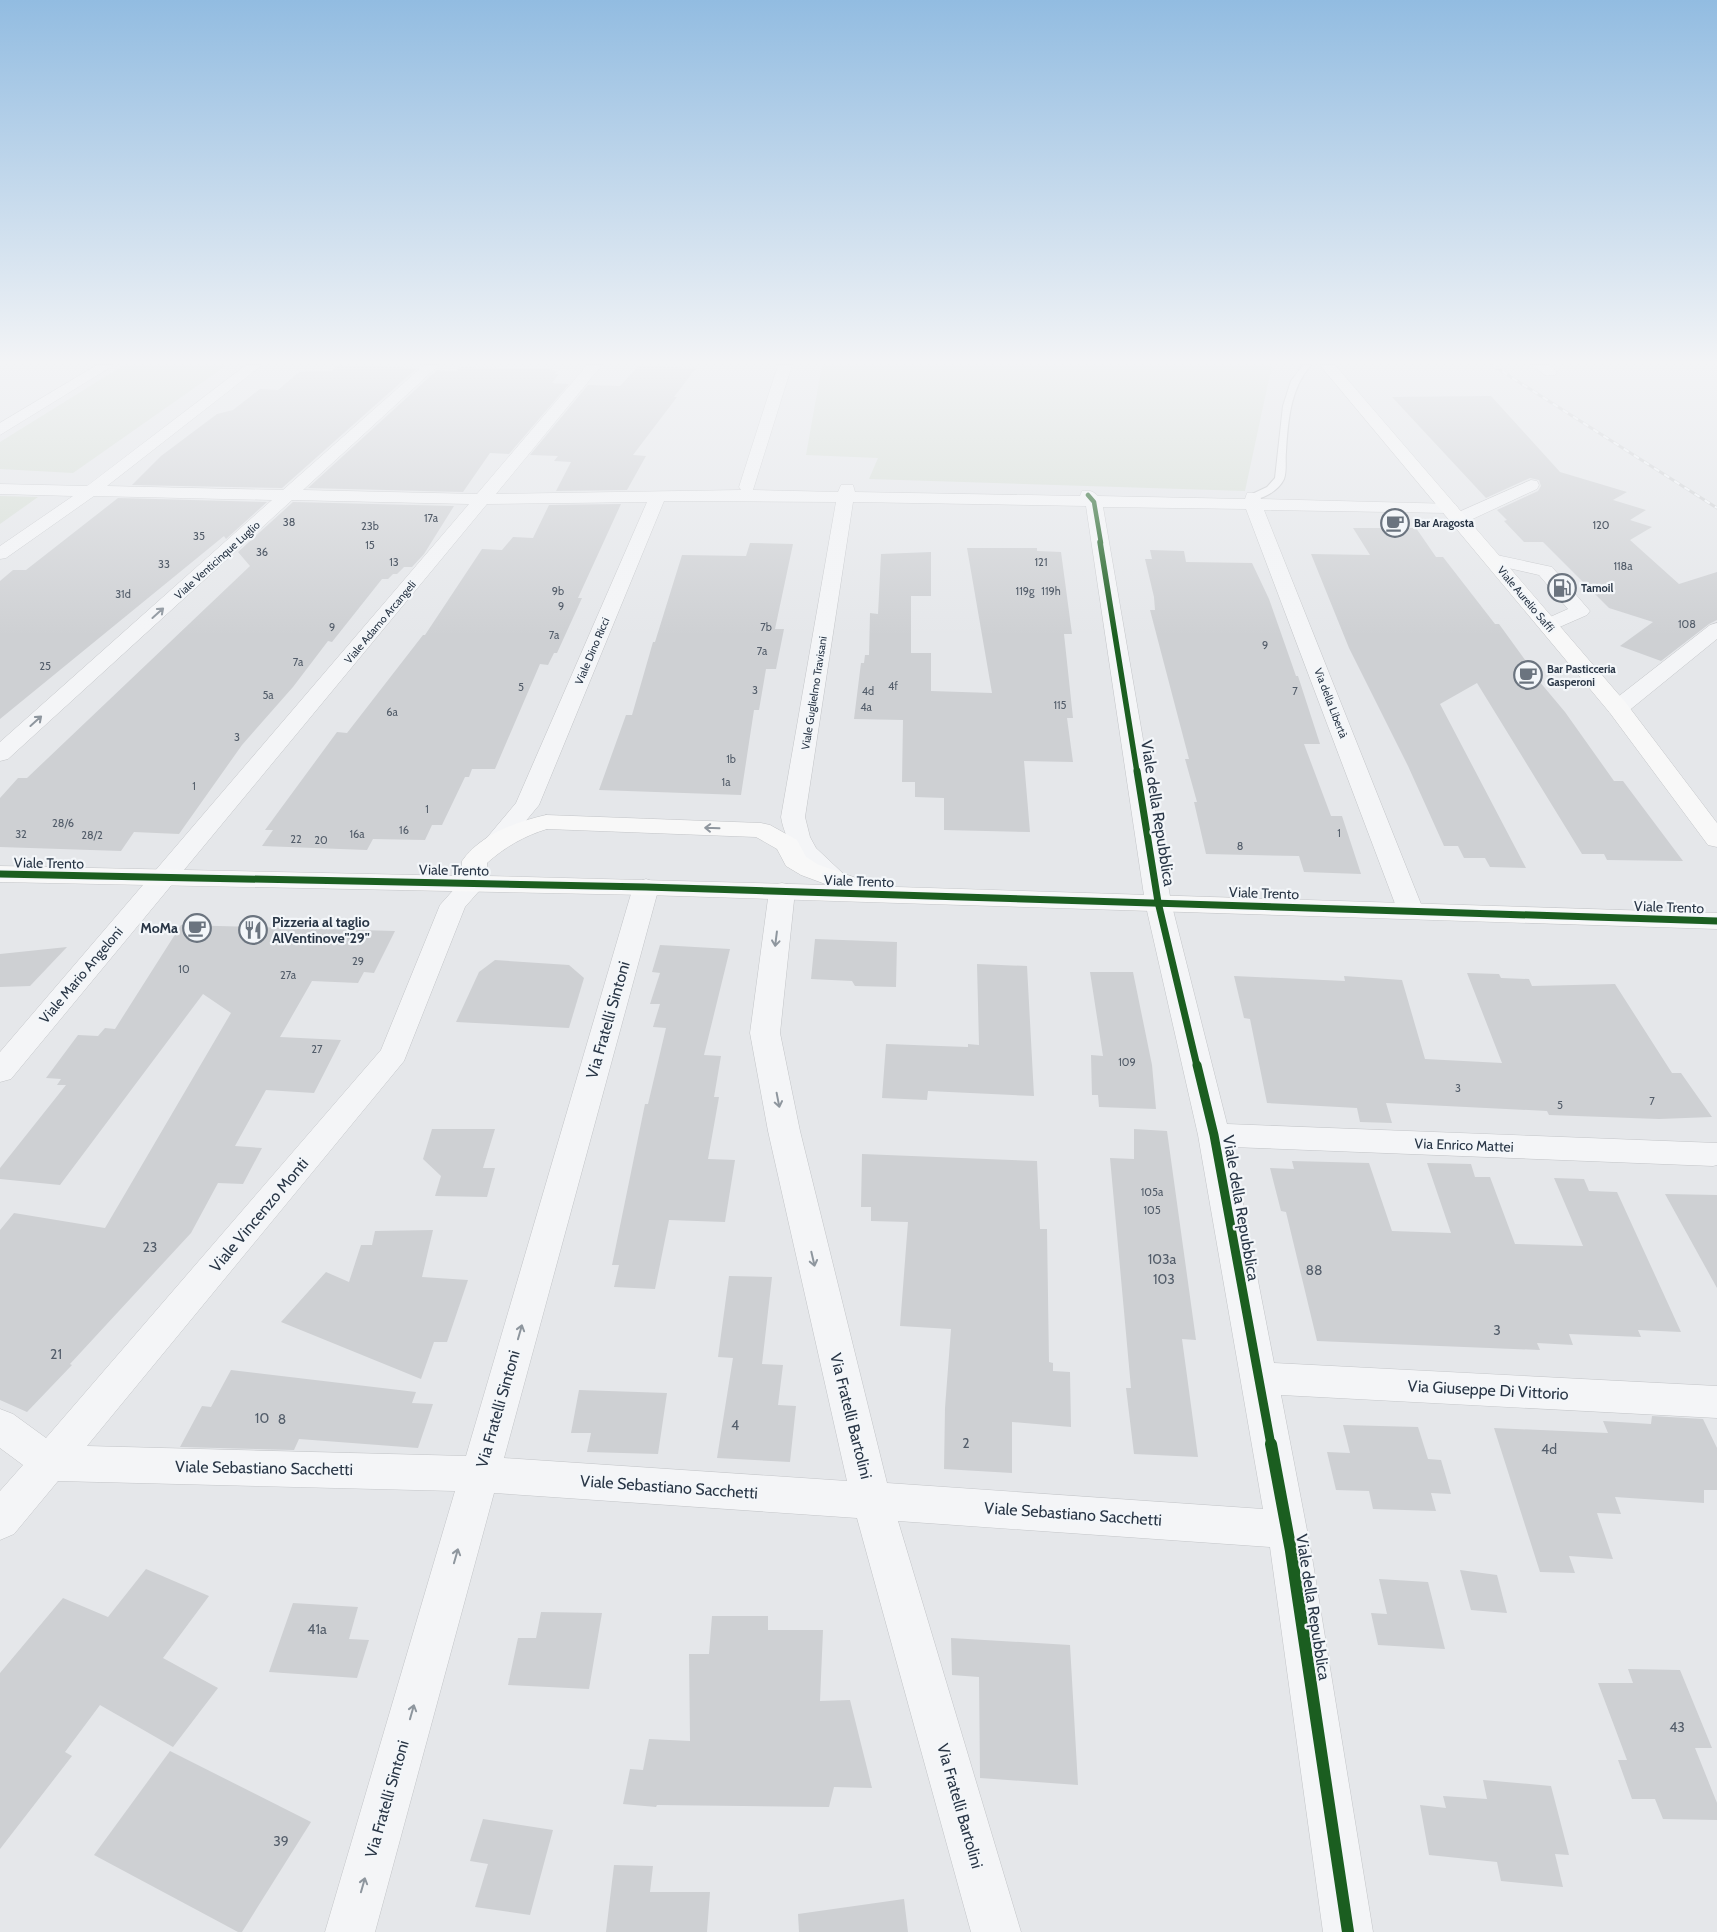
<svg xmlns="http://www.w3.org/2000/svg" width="1717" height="1932" viewBox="0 0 1717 1932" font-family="Cabin,sans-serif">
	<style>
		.green { fill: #d6ded5 }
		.building { fill: #ced0d3 }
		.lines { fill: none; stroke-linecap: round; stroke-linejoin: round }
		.lane-casing { stroke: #c3c5c8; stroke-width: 2 }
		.street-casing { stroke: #c3c5c8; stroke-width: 1 }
		.secondary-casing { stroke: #c3c5c8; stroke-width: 1 }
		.lane { fill: #f4f5f7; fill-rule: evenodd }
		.street { fill: #f4f5f7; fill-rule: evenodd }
		.secondary { fill: #f8f8f8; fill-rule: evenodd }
		.rail-casing { stroke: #ced0d2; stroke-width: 3 }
		.rail { stroke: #f3f6f9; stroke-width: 2; stroke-dasharray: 6; stroke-linecap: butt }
		.cycleway-far4-casing { stroke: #f3f6f9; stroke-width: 6 }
		.cycleway-far3-casing { stroke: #f3f6f9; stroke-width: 8 }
		.cycleway-far2-casing { stroke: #f3f6f9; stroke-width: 10 }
		.cycleway-far1-casing { stroke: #f3f6f9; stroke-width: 12 }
		.cycleway-casing { stroke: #f3f6f9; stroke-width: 15 }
		.cycleway-far4 { stroke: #1b5e20; stroke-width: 4.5 }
		.cycleway-far3 { stroke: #1b5e20; stroke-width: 5.5 }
		.cycleway-far2 { stroke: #1b5e20; stroke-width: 7 }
		.cycleway-far1 { stroke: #1b5e20; stroke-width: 9 }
		.cycleway { stroke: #1b5e20; stroke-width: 12 }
		.oneway { stroke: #8e969e }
		.oneway2 { stroke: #90979f }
		.labels { text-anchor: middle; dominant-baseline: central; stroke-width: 4.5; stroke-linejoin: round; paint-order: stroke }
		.number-label { font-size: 11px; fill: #535d6a }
		.far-poi-label { font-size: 11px; font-weight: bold; fill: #293646; stroke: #f3f6f9; text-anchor: start }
		.far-street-label { font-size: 11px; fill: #293646; stroke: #f3f6f9 }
		.street-label { font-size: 14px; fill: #293646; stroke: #f3f6f9 }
		.poi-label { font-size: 14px; font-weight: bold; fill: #293646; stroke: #f3f6f9; text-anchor: start }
		.near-number-label { font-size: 14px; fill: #535d6a }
		.near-street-label { font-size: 16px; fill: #293646; stroke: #f3f6f9 }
	</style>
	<rect width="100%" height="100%" fill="#e5e7ea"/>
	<g class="green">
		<path d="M124,365H227L73,473L0,469V442Z"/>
		<path d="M822,365H1272L1245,491L869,479L878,458L806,455Z"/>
		<path d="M0,496L38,497L0,524Z"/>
	</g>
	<g class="building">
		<path d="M339,365L417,368L282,488L132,485L161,456L217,414L233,410L260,389L278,390L299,372L331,371Z"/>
		<path d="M638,366L696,368L674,397H677L633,455L646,456L627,490L556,491L571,462L554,461L558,456L530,455L588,385L620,386Z"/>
		<path d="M460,367L547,369L557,371L554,374H559L552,383L569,384L509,454L490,453L463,492L308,488L437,370L457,371Z"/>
		<path d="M1491,396L1560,472L1627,492L1613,500L1646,510L1630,520L1652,527L1630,540L1679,584L1717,572V620L1709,624L1661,661L1620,646L1653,622L1609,608L1543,542H1524L1504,521L1507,520L1497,510L1538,491L1541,486L1539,480L1530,478L1486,498L1392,397Z"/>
		<path d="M118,498L267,502L226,539L224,536L0,719V581L13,570H26Z"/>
		<path d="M293,502L454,506L424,554L412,567H404L397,574H393L388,579H382L332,642L328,641L293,687L242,745L179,834L134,832L121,851L0,847V798L18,778H27L250,566L238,552Z"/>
		<path d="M621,504L578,598H582L557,653H554L548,665L540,664L495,769H472L469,777H465L442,825H432L425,840L373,839L367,850L262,846L273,830H265L337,732L347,733L423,635H425L482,549L502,550L513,537L533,538L549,505Z"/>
		<path d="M1353,528H1416L1436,557H1443L1495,624H1499L1536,675H1534L1565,712L1614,781H1623L1683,861L1607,860L1604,854H1582L1477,683L1440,704L1526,868L1490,867L1485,858H1464L1458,846H1444L1408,766L1349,648L1311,554L1370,555Z"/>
		<path d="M750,543L793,544L775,629H784L776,669H766L759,710H754L741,795L599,790L626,715H632L653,642H655L682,555L746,556Z"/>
		<path d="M967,548H1037V551L1061,552L1072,634H1064L1073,718H1067L1073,762L1024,761L1030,832L944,830V798L915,797V782H902L903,720L854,719L861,663H864L865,655H869L870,613L878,614L881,554L931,552V596H911V653H931V691L992,693Z"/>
		<path d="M1150,550L1184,551L1186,562L1252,563L1269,599L1296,676H1298L1320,744H1304L1331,816H1342L1361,874L1304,872L1299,856L1206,854L1194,802H1197L1185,759H1189L1150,610H1155L1154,597L1145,559H1152Z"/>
		<path d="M181,925L395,931L374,973L364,972L358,983L312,981L280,1037L341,1040L314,1093L266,1090L235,1146L262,1148L243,1184L218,1183L191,1233L70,1364L72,1365L27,1412L0,1400V1230L14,1213L105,1228L231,1013L203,994L60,1185L0,1179V1168L66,1085H57L61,1079L46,1078L78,1035L98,1036L105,1028L115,1029Z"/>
		<path d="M815,939L897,942L896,987L855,986L852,981L811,979Z"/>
		<path d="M660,945L730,949L704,1055L721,1056L714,1097H719L708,1159L735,1160L725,1222L669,1220L655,1289L614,1287L619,1265H612L645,1104H648L666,1028L653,1027L660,1004H650L660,973L652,972Z"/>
		<path d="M67,947L30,986L0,987V954Z"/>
		<path d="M495,960L569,965L584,978L569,1028L456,1022L479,972Z"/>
		<path d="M977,964L1027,966L1034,1096L928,1091L927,1100L882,1098L886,1044L968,1047V1044L979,1045Z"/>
		<path d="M1090,972H1133L1152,1065L1156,1109L1099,1107L1098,1095H1092L1091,1055L1103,1056Z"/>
		<path d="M1467,973L1499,974L1501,978L1529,979L1532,986L1615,984L1672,1073H1681L1712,1117L1659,1119L1549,1115L1547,1111L1386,1103L1392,1123L1360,1122L1357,1108L1267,1103L1250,1019L1244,1018L1234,976L1345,981L1344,976L1402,980L1425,1059L1502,1063Z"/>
		<path d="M432,1129H495L483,1168H495L487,1197L435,1196L441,1176L423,1159Z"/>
		<path d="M1134,1129L1167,1131L1196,1340L1182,1339L1198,1457L1134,1454L1126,1388H1131L1110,1158L1134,1159Z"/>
		<path d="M862,1154L1037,1161L1040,1229H1047L1049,1362L1053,1363V1371L1070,1372L1071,1427L1012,1422V1473L944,1469L945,1408L951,1329L900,1326L908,1222L871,1221V1207H861Z"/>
		<path d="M1292,1161L1369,1163L1392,1231L1451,1233L1427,1163L1471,1164L1475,1177H1490L1515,1244L1583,1246L1554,1178L1584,1179L1589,1191L1617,1192L1681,1332L1638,1330L1641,1337L1569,1334L1573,1345L1537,1343L1540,1350L1317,1341L1286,1212L1281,1211L1270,1168L1294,1169Z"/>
		<path d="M1665,1194L1717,1195V1288Z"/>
		<path d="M433,1230L422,1277L468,1280L447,1342H434L421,1379L281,1322L326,1272L349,1282L361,1245H372L375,1231Z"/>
		<path d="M729,1276L772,1277L762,1364L783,1365L778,1405L796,1406L790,1462L717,1458L733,1358L718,1357Z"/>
		<path d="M231,1370L416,1392L412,1403L433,1404L418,1448L299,1439L294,1450L180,1447L202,1406L211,1407Z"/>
		<path d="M579,1390L667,1393L658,1454L587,1452L591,1433H571Z"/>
		<path d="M1652,1416L1703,1419L1717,1448V1490H1704V1503L1615,1497L1621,1514L1597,1513L1613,1559L1569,1556L1575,1573L1540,1572L1494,1428L1608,1433L1603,1421L1651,1424Z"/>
		<path d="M1343,1425L1418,1427L1428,1459L1441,1460L1451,1494L1431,1493L1436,1511L1373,1509L1369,1491L1336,1490L1327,1452L1350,1453Z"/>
		<path d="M146,1569L209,1596L163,1658L218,1688L173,1747L100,1705L65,1752L72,1756L0,1849V1673L63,1598L108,1617Z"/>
		<path d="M1460,1570L1497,1575L1507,1613L1471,1610Z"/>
		<path d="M1379,1579L1428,1582L1445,1649L1378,1645L1371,1613L1387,1614Z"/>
		<path d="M293,1603L358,1607L349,1639L369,1640L357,1678L269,1672Z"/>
		<path d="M541,1612L602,1613L589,1689L508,1685L518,1638H536Z"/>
		<path d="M712,1616H768V1630H823L820,1701L850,1700L872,1788L834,1787L829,1807L657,1805L656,1807L623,1804L630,1769L643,1770L649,1739L690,1741L689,1654H709Z"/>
		<path d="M951,1638L1070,1645L1078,1785L980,1778L979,1677L952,1675Z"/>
		<path d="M1628,1669L1680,1670L1712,1748H1695L1717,1803V1820L1663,1819L1655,1799H1632L1618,1760H1627L1598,1683H1633Z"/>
		<path d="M170,1751L311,1822L242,1932H238L94,1855Z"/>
		<path d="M1483,1780L1551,1786L1569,1855L1555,1854L1563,1887L1501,1881L1497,1862L1429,1855L1420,1805L1446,1808L1443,1796L1487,1799Z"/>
		<path d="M483,1819L553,1830L530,1915L475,1907L488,1864L470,1861Z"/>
		<path d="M614,1865L653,1866L650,1892H710L707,1932H606Z"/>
		<path d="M904,1899L908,1932H799L798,1914Z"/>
	</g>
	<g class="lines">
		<defs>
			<path id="lane" d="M1303,365H1311C1290,389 1288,421 1286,452C1285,460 1287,470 1284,479C1279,490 1262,501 1250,499V495L1267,487L1275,478L1283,406L1291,381Z"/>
			<g id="street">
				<path d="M97,365H114L0,435V423Z"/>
				<path d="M246,365H262L107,486L283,490L424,365H439L303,490L477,494L587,365H602L496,494L741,490L739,487L778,365H792L753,490L838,492L841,485H853L855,492L1080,496L1082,491C1090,490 1093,491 1098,496L1245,499L1247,493H1259L1261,499L1455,504L1458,508L1455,512L1449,513L1264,510L1423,909L1419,915L1410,917L1401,915L1397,909L1246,509L1103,507L1171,902L1227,1124L1717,1143V1165L1713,1166L1232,1147L1274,1363L1717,1386V1418L1281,1395L1311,1551L1373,1932H1323L1270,1547L898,1521L1021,1932H971L857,1518L494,1493L375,1932H325L455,1491L58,1481L14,1534L0,1540V1491L23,1465L0,1448V1409L13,1414L46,1438L381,1050L440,905L465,877L474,874L483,877L487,882L465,907L404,1061L87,1446L466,1456L633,887L637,882L646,879L655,882L659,887L504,1458L847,1481L768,1131L750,1033L769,891L773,885L782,883L791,885L795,891L780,1033L800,1131L887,1483L1263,1509L1198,1135L1145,902L1086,506L853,502L805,817L810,837L816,848L850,880L846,885C814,893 785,844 781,817L836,502L664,501L539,805L506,845L497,847L488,845L485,840L516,803L647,502L487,504L11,1079L0,1082V1052L469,504L292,500L8,759L0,761V742L272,500L94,496L6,558L0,559V546L73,496L0,494V484L87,486Z"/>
				<path d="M1532,365H1549L1557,372L1555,375H1545Z"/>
				<path d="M1531,480L1537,481L1539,485L1537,489L1464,523H1452L1449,519L1452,515Z"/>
				<path d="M1492,554L1552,567L1590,611L1587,615L1555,629H1541L1538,625L1541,621L1568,609L1539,575L1486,563L1483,559L1486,555Z"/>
				<path d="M1717,623V639L1626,713L1618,715L1610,713L1607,708L1610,703L1710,625Z"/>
			</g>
			<g id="secondary">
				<path d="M1320,365H1335L1626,703L1717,823V847L1708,845L1610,713Z"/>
				<path d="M546,815L761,823L770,825L797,840L806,857L819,865L862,880L865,886L1717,913V929L646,895L0,882V866L462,876V861C481,834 516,822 546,815ZM547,829L756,837L777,849L786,866L801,875L828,885L487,876V863C505,847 524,836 547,829Z"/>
			</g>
		</defs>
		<use href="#lane" class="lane-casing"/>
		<use href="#street" class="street-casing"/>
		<use href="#secondary" class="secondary-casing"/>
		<use href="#lane" class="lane"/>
		<use href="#street" class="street"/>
		<use href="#secondary" class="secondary"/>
		<defs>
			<path id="rail" d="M1492,365L1717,508"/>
		</defs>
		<use href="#rail" class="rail-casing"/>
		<use href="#rail" class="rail"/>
		<defs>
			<path id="cycleway-far4" d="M1088,495L1094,502L1101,543"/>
			<path id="cycleway-far3" d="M1100,542L1137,772"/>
			<g id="cycleway-far2">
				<path d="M1137,771L1158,902L1197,1066"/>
				<path d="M0,874L646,887L1717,921"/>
			</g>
			<path id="cycleway-far1" d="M1197,1065L1214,1135L1271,1445"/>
			<path id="cycleway" d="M1271,1444L1291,1551L1348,1932"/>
		</defs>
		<use href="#cycleway-far4" class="cycleway-far4-casing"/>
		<use href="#cycleway-far3" class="cycleway-far3-casing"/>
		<use href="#cycleway-far2" class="cycleway-far2-casing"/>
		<use href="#cycleway-far1" class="cycleway-far1-casing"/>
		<use href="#cycleway" class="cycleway-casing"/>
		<use href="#cycleway-far4" class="cycleway-far4"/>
		<use href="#cycleway-far3" class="cycleway-far3"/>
		<use href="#cycleway-far2" class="cycleway-far2"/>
		<use href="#cycleway-far1" class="cycleway-far1"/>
		<use href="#cycleway" class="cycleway"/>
	</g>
	<defs><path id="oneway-shaft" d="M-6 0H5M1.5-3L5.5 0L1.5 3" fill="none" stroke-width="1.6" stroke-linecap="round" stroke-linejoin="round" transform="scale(1.25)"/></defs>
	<g class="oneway">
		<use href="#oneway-shaft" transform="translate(158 613) rotate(-42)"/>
		<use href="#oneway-shaft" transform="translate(36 721) rotate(-42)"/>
		<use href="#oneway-shaft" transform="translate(776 939) rotate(97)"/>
		<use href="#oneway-shaft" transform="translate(778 1100) rotate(79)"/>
		<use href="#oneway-shaft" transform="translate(813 1259) rotate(77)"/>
		<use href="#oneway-shaft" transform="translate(520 1332) rotate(-74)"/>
		<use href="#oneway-shaft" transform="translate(456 1556) rotate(-74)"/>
		<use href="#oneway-shaft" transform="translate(412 1712) rotate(-74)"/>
		<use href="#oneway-shaft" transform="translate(363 1885) rotate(-74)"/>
	</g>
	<use class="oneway2" href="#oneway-shaft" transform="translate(712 828) rotate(-178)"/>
	<linearGradient id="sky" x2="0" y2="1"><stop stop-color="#92bce1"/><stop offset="0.57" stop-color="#f3f4f6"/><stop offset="1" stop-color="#f3f4f6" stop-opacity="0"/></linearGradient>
	<rect width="1717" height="636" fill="url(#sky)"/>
	<defs>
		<symbol id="cafe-ring" viewBox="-11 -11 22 22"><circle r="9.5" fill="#f3f6f9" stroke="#6b747f" stroke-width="1.5"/><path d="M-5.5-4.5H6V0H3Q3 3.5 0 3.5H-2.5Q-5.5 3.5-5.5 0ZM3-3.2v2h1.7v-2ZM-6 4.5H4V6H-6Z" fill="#6b747f"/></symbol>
		<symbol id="fuel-ring" viewBox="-11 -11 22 22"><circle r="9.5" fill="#f3f6f9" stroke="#6b747f" stroke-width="1.5"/><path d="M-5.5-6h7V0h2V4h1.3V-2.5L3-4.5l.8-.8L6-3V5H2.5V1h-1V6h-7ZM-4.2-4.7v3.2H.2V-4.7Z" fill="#6b747f"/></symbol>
		<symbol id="restaurant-ring" viewBox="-11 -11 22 22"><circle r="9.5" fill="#f3f6f9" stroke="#6b747f" stroke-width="1.5"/><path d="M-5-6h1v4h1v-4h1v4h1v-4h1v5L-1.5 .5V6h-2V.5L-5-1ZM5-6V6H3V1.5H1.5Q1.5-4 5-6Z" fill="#6b747f"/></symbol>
	</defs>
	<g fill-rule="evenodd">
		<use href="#cafe-ring" x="1379" y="507" width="32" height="32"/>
		<use href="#fuel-ring" x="1546" y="572" width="32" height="32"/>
		<use href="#cafe-ring" x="1512" y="659" width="32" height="32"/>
		<use href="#cafe-ring" x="181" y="912" width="32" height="32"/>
		<use href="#restaurant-ring" x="237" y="914" width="32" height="32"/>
	</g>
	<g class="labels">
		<g class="number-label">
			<text x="431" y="518">17a</text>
			<text x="289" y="522">38</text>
			<text x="1601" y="525">120</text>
			<text x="370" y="526">23b</text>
			<text x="199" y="536">35</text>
			<text x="370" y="545">15</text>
			<text x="262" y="552">36</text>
			<text x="394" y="562">13</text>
			<text x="1041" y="562">121</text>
			<text x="164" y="564">33</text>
			<text x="1623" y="566">118a</text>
			<text x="558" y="591">9b</text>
			<text x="1025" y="591">119g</text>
			<text x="1051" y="591">119h</text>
			<text x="123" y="594">31d</text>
			<text x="561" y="606">9</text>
			<text x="1687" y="624">108</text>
			<text x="332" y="627">9</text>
			<text x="766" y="627">7b</text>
			<text x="554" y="635">7a</text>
			<text x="1265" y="645">9</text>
			<text x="762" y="651">7a</text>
			<text x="298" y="662">7a</text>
			<text x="45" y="666">25</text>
			<text x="893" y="686">4f</text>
			<text x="521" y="687">5</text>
			<text x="755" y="690">3</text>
			<text x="868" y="691">4d</text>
			<text x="1295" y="691">7</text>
			<text x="268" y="695">5a</text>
			<text x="1060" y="705">115</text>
			<text x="866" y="707">4a</text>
			<text x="392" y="712">6a</text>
			<text x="237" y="737">3</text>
			<text x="731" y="759">1b</text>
			<text x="726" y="782">1a</text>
			<text x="194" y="786">1</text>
			<text x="427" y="809">1</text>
			<text x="63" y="823">28/6</text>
			<text x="404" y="830">16</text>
			<text x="1339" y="833">1</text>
			<text x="21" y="834">32</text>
			<text x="357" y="834">16a</text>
			<text x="92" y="835">28/2</text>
			<text x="296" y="839">22</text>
			<text x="321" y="840">20</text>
			<text x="1240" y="846">8</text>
			<text x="358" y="961">29</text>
			<text x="184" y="969">10</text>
			<text x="288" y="975">27a</text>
			<text x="317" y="1049">27</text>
			<text x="1127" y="1062">109</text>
			<text x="1458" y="1088">3</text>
			<text x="1652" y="1101">7</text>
			<text x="1560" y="1105">5</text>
			<text x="1152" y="1192">105a</text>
			<text x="1152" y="1210">105</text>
		</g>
		<g class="far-poi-label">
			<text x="1414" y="523">Bar Aragosta</text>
			<text x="1581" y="588">Tamoil</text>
			<text x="1547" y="669">Bar Pasticceria<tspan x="1547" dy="13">Gasperoni</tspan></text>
		</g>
		<g class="far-street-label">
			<text transform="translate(217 560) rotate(-42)">Viale Venticinque Luglio</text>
			<text transform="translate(1526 599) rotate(50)">Viale Aurelio Saffi</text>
			<text transform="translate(380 622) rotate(-50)">Viale Adamo Arcangeli</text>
			<text transform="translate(592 651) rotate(-67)">Viale Dino Ricci</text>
			<text transform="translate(814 693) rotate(-81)">Viale Guglielmo Travisani</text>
			<text transform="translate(1331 703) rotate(69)">Via della Libertà</text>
		</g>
		<g class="street-label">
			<text transform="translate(49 863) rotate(1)">Viale Trento</text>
			<text transform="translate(454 870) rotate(1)">Viale Trento</text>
			<text transform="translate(859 881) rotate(2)">Viale Trento</text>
			<text transform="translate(1264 893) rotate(2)">Viale Trento</text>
			<text transform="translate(1669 907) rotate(2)">Viale Trento</text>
			<text transform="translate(81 975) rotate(-50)">Viale Mario Angeloni</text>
			<text transform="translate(1464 1145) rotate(2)">Via Enrico Mattei</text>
		</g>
		<g class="poi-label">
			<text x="272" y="922">Pizzeria al taglio<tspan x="272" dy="16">AlVentinove"29"</tspan></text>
			<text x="178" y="928" text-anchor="end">MoMa</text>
		</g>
		<g class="near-number-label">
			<text x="150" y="1247">23</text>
			<text x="1162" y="1259">103a</text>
			<text x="1314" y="1270">88</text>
			<text x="1164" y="1279">103</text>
			<text x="1497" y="1330">3</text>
			<text x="56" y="1354">21</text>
			<text x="262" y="1418">10</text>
			<text x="282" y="1419">8</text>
			<text x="735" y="1425">4</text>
			<text x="966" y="1443">2</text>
			<text x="1549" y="1449">4d</text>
			<text x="317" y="1629">41a</text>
			<text x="1677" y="1727">43</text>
			<text x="281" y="1841">39</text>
		</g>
		<g class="near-street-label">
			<text transform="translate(1158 813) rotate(81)">Viale della Repubblica</text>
			<text transform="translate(608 1020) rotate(-74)">Via Fratelli Sintoni</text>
			<text transform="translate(1241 1208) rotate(80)">Viale della Repubblica</text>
			<text transform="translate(259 1215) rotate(-50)">Viale Vincenzo Monti</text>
			<text transform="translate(1488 1390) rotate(3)">Via Giuseppe Di Vittorio</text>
			<text transform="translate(498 1409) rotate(-74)">Via Fratelli Sintoni</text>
			<text transform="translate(851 1416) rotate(76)">Via Fratelli Bartolini</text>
			<text transform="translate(264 1468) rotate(1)">Viale Sebastiano Sacchetti</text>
			<text transform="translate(669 1487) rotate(4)">Viale Sebastiano Sacchetti</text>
			<text transform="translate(1073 1514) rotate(4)">Viale Sebastiano Sacchetti</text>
			<text transform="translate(1313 1607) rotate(81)">Viale della Repubblica</text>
			<text transform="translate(387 1799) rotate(-74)">Via Fratelli Sintoni</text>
			<text transform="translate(960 1806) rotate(74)">Via Fratelli Bartolini</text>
		</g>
	</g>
</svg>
